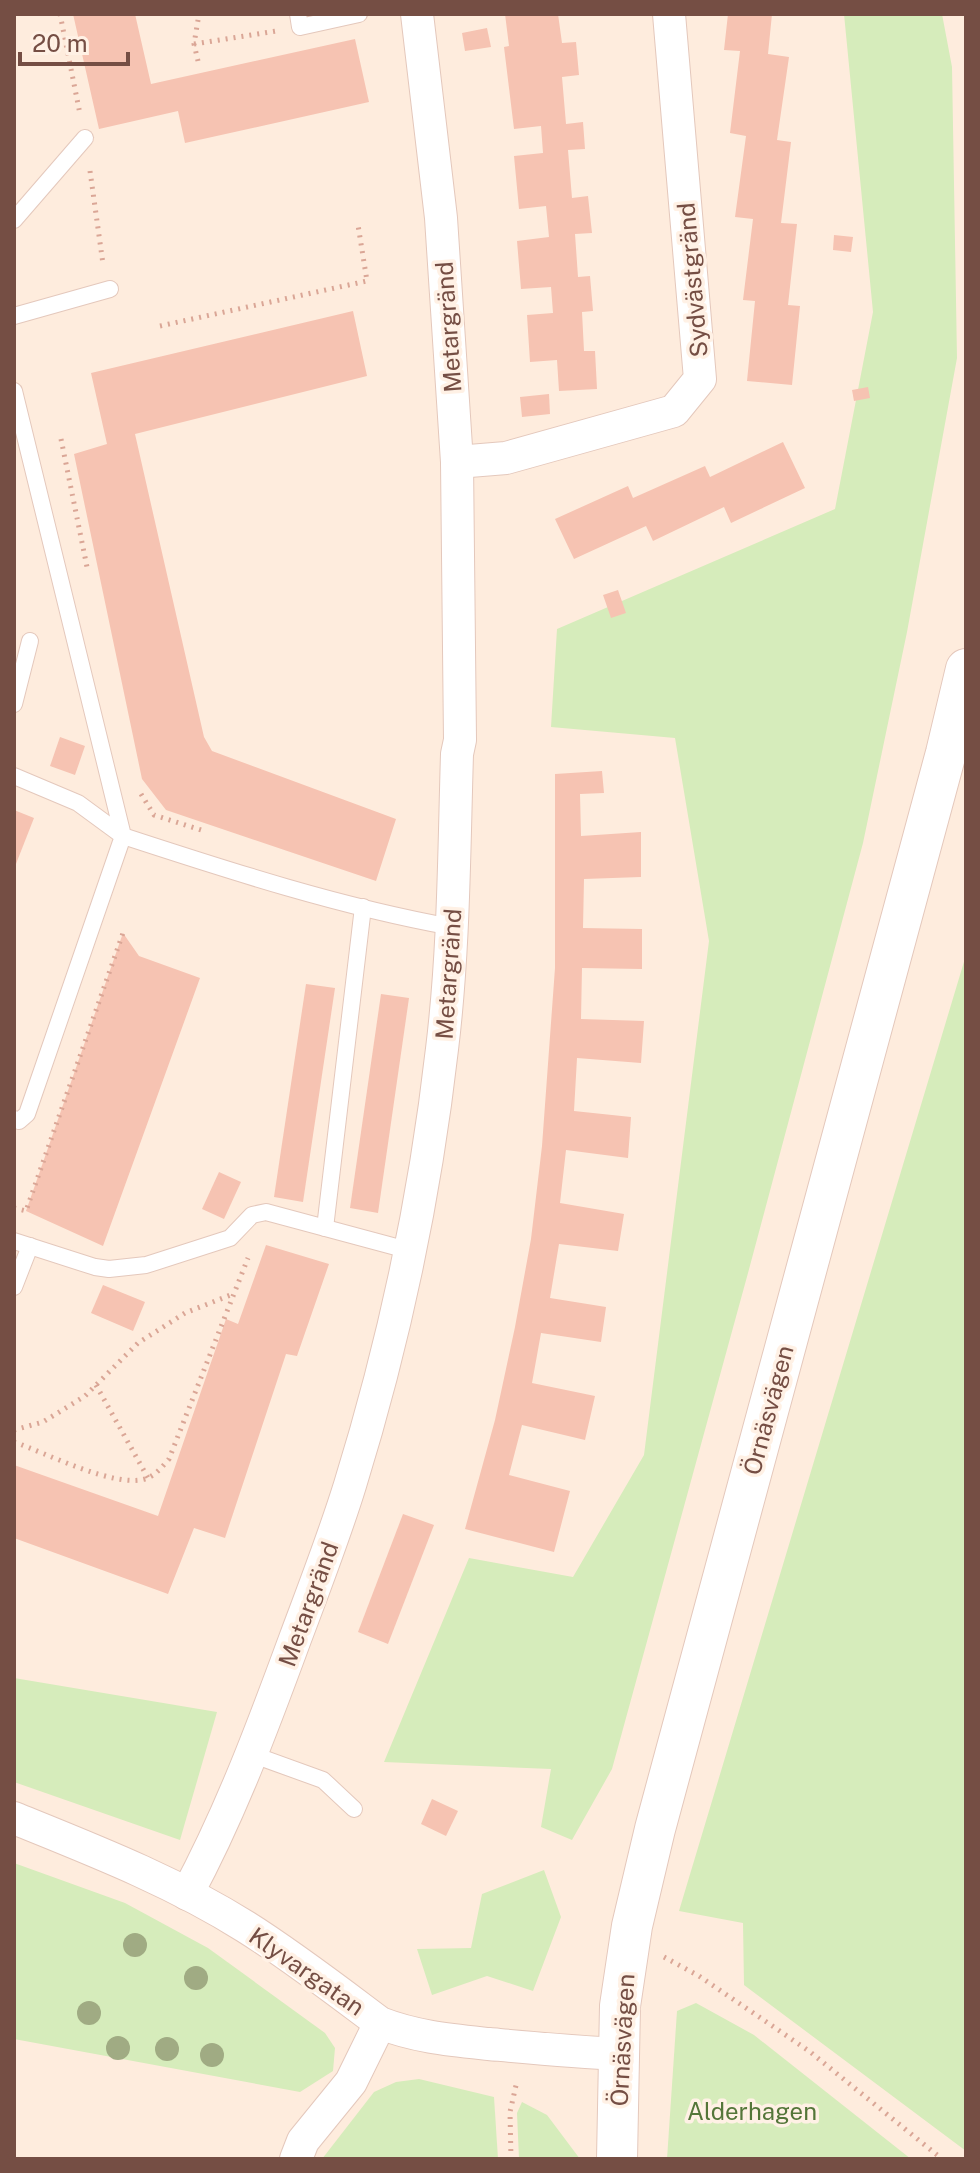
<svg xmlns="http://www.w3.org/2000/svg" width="980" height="2173" viewBox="0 0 980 2173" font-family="'Public Sans',sans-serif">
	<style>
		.green { fill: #d6ecbb }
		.building { fill: #f6c3b2 }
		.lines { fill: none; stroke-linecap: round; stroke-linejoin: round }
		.service-casing { stroke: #e4c8bc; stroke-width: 18 }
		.minor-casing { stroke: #e4c8bc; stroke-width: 34 }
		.tertiary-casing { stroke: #e4c8bc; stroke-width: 42 }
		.path { stroke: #daa696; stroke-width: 5; stroke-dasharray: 2 6; stroke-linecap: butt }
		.service { stroke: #fff; stroke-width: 16 }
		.minor { stroke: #fff; stroke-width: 32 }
		.tertiary { stroke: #fff; stroke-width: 40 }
		.tree { fill: #a0ab83 }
		.labels { text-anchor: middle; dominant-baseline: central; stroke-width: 7; stroke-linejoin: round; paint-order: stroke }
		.street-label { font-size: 24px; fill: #754e44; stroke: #fff1e5 }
		.park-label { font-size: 24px; fill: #547639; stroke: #fff1e5 }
	</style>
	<rect width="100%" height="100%" fill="#feecdd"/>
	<g class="green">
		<path d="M844,14H942L952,67L957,358L907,632L863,843L748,1273L612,1769L572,1840L541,1827L551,1769L384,1762L469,1558L573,1577L644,1455L709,941L675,738L551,727L557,629L835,509L873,312Z"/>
		<path d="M966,955V2151L744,1985L743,1923L679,1911Z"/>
		<path d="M14,1678L217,1712L180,1840L14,1782Z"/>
		<path d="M14,1863L125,1903L208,1948L325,2033L335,2048L333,2071L300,2092L14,2039Z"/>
		<path d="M544,1870L561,1917L533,1991L487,1976L432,1995L417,1949L471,1948L482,1894Z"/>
		<path d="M696,2003L754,2035L911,2159H667L677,2011Z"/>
		<path d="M419,2079L494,2097L498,2159H322L374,2092L396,2082Z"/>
		<path d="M522,2102L547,2115L580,2159H519L517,2113Z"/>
	</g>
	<g class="building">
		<path d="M73,14H135L151,84L355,39L369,102L185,143L178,111L99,129Z"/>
		<path d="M505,14H558L562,43L576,42L579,75L562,77L566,124L583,122L585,149L568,150L572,198L588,196L592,233L575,234L578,277L590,276L593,311L582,312L584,351H595L597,389L559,391L557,360L530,362L527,315L553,313L551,287L521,289L517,241L549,237L546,206L519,209L514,156L543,153L541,126L514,129L504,47L509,46Z"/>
		<path d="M728,14H772L768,54L789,57L777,140L791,142L781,223L797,224L788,305L800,306L792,385L747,381L755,301L743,300L753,219L735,217L746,136L730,133L740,51L724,50Z"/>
		<path d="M487,28L491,47L465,51L462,33Z"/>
		<path d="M834,235L853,237L851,252L833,250Z"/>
		<path d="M353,311L367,376L135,434L204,737L212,751L396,819L376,881L166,810L142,779L74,454L107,444L91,373Z"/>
		<path d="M868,387L870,398L854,401L852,390Z"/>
		<path d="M549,394L550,414L522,417L520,397Z"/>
		<path d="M783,442L805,488L731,523L724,507L653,541L646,526L574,559L555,519L628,486L633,498L705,466L710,477Z"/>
		<path d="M618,590L626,613L611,618L603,595Z"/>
		<path d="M60,737L85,746L75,775L50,766Z"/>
		<path d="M602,771L604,793L580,794L581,836L641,832V877L584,879L583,928L642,929V969L582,968L581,1019L644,1021L641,1063L577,1058L574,1111L631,1117L628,1158L566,1150L560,1203L624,1214L618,1251L559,1244L550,1298L606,1307L601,1342L541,1333L532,1383L595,1396L585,1440L522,1425L509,1475L570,1491L554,1552L465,1529L495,1420L515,1327L531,1239L542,1146L555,968V774Z"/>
		<path d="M14,810L34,818L14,869Z"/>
		<path d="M123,933L139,956L200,978L103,1246L26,1211Z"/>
		<path d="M306,984L335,988L303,1202L274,1197Z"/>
		<path d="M381,994L409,998L378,1213L350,1208Z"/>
		<path d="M219,1172L241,1182L224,1219L202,1209Z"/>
		<path d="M266,1245L329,1264L297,1356L286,1354L225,1538L194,1528L168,1594L14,1538V1465L158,1516L226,1319L238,1324Z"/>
		<path d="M103,1285L145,1302L133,1331L91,1313Z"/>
		<path d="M403,1514L434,1525L388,1644L358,1632Z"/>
		<path d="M432,1799L458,1811L446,1836L421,1824Z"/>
	</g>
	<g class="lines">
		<defs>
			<g id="service">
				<path d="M298,14L300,27L359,14"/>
				<path d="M14,220L85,138"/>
				<path d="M14,316L110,289"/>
				<path d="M14,391L123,836C230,871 341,907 452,927"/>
				<path d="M14,704L30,641"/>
				<path d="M14,776L78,803L123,836L27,1114L19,1121L14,1119"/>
				<path d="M325,1228L363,907"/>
				<path d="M14,1241L95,1267L109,1269L146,1265L230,1238L252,1215L266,1212L411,1251"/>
				<path d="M14,1287L30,1246"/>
				<path d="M251,1754L323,1780L354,1809"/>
			</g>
			<g id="minor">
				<path d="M457,462L506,458L674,411L700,379L669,14"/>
				<path d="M14,1818C93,1850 173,1881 246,1927C292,1956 336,1990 380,2023C416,2037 451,2040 489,2044C533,2048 575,2052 619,2054"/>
				<path d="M187,1894C231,1812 263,1726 295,1639C314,1588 334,1537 350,1485C394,1343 425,1198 442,1049C454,951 454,852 457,754L460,740L457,462L441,218L417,14"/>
				<path d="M296,2159L303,2141L351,2082L380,2023"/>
			</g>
			<path id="tertiary" d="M617,2159L620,2006L632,1926L655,1829L946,753L966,669"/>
		</defs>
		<use href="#service" class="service-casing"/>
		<use href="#minor" class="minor-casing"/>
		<use href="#tertiary" class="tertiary-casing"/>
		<g class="path">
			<path d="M60,14L80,114"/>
			<path d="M194,44L276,31"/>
			<path d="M198,61L194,44L199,14"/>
			<path d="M90,171L103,264"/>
			<path d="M160,326L367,281L358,225"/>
			<path d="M61,439L87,567"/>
			<path d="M141,794L154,815L201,830"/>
			<path d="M14,1208L26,1211L123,933"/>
			<path d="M96,1385L148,1478"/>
			<path d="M14,1430L43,1422L85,1396L138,1343L185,1313L233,1294"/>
			<path d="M14,1442C46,1453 114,1488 145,1479C155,1476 162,1467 169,1459L248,1258"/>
			<path d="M664,1957L699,1976L809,2051L942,2159"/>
			<path d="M511,2159L510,2112L517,2081"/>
		</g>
		<use href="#service" class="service"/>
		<use href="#minor" class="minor"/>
		<use href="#tertiary" class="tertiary"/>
	</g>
	<g class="tree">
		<circle cx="135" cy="1945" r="12"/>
		<circle cx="196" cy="1978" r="12"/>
		<circle cx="89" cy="2013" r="12"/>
		<circle cx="118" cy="2048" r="12"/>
		<circle cx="167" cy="2049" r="12"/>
		<circle cx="212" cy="2055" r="12"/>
	</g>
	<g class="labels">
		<g class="street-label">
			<text transform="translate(692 280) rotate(-95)">Sydvästgränd</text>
			<text transform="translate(448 327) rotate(-94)">Metargränd</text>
			<text transform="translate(448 974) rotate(-86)">Metargränd</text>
			<text transform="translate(768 1410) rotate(-75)">Örnäsvägen</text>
			<text transform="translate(308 1604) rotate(-70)">Metargränd</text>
			<text transform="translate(307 1971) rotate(35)">Klyvargatan</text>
			<text transform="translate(622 2040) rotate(-87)">Örnäsvägen</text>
		</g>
		<g class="park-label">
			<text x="752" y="2111">Alderhagen</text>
		</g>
	</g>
	<rect width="980" height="2173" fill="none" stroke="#754e44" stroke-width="32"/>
	<path d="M20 52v12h108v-12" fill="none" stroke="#754e44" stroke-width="4"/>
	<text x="32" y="52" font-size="24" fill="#754e44" stroke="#fff1e5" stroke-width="6" paint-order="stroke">20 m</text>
</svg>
